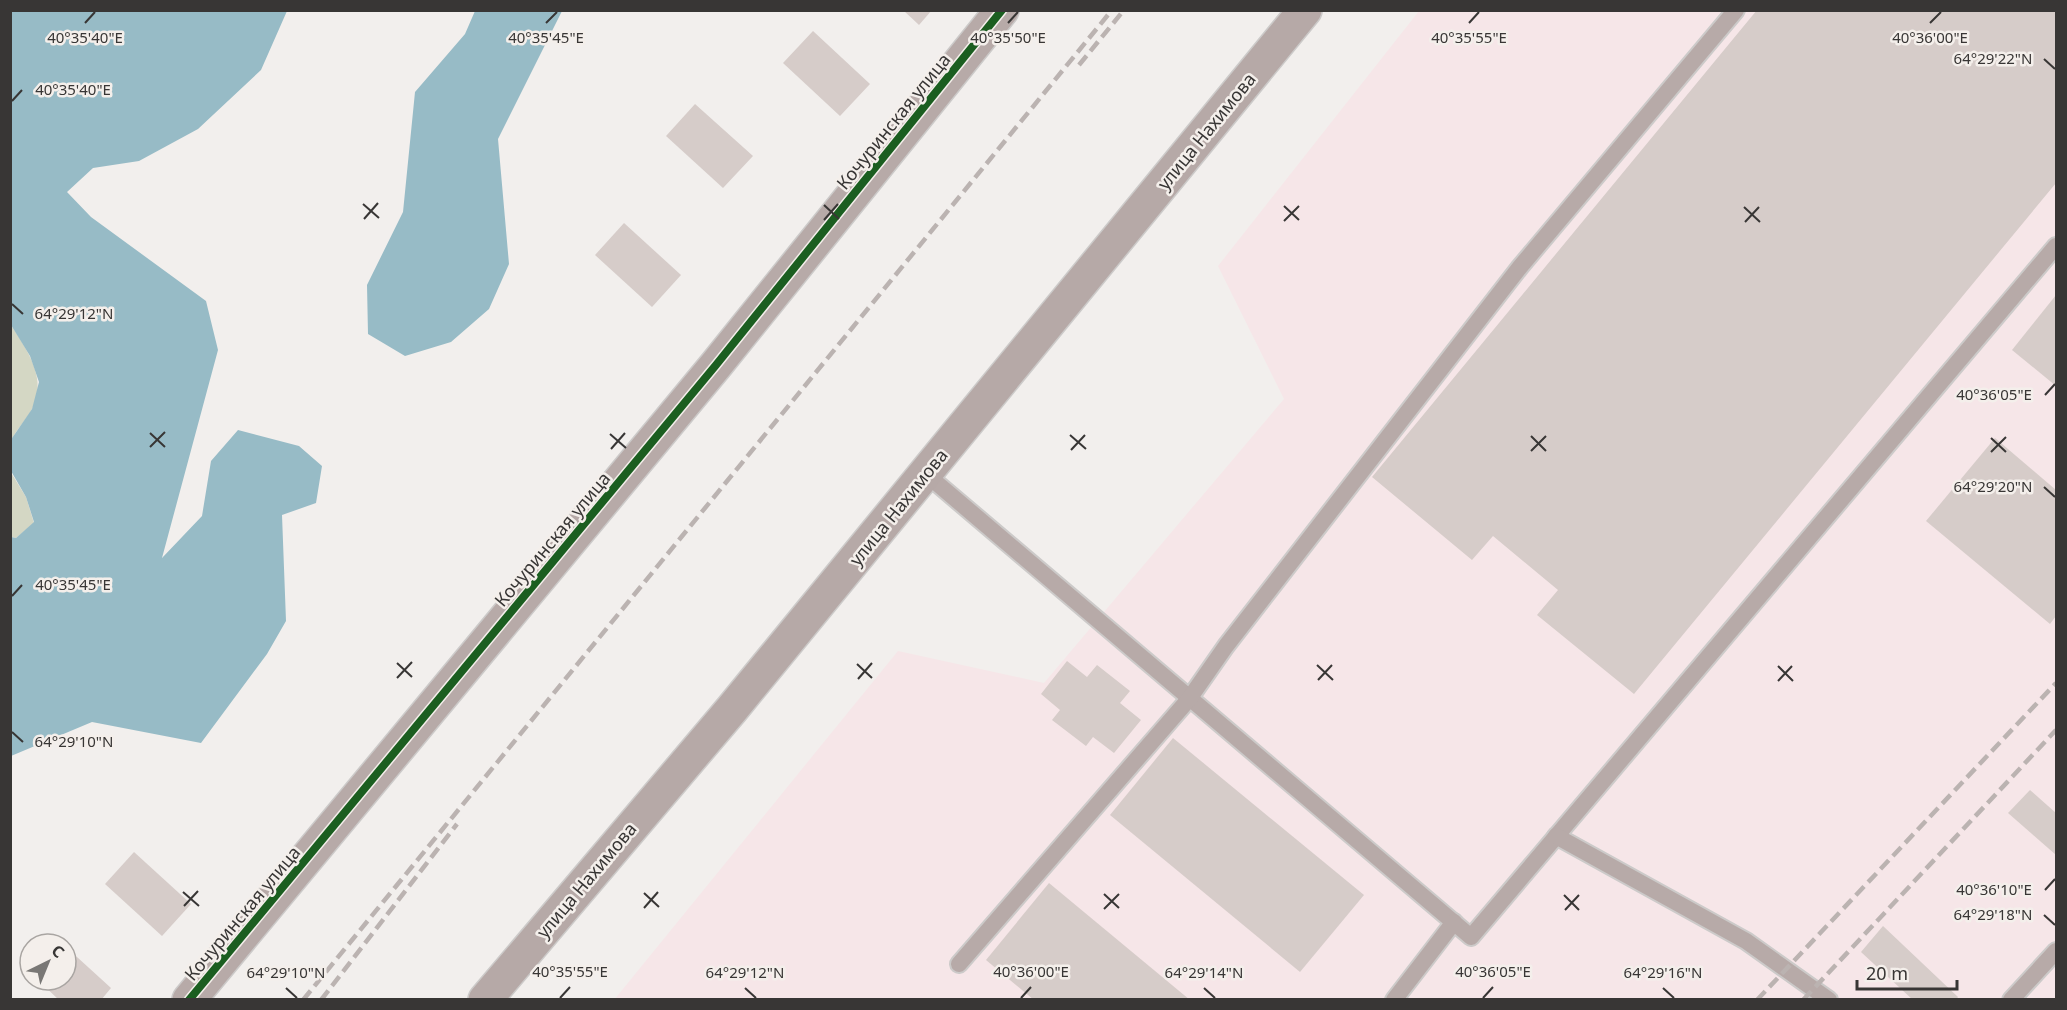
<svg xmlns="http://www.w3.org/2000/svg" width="2067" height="1010" viewBox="0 0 2067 1010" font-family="'Noto Sans',sans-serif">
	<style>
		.industrial { fill: #f6e6e8 }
		.green { fill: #d4d7c4 }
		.water { fill: #97bbc6 }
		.building { fill: #d6ccc9 }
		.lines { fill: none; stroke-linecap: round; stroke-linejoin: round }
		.lane-casing { stroke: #cccac9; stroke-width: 20 }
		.street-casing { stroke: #cccac9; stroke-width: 36 }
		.secondary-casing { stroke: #cccac9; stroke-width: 36 }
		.lane { stroke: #b7aaa8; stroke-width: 16 }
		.street { stroke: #b7aaa8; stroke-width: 33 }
		.secondary { stroke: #b6a9a7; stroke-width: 33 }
		.rail { stroke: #bbb3b1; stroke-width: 4.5; stroke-dasharray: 12 6; stroke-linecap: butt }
		.cycleway-casing { stroke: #f4efeb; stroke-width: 11 }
		.cycleway { stroke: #1b5e20; stroke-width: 8 }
		.ticks { fill: none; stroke: #383635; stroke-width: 2 }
		.labels { text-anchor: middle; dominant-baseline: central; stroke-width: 5; stroke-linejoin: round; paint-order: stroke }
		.street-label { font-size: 18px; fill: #383635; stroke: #f4efeb }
		.ticks-label { font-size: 15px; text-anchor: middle; fill: #383635; stroke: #f4efeb; stroke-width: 5; stroke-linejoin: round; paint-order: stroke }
	</style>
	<rect width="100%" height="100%" fill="#f2efed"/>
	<path class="industrial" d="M1419,11H2056V999L614,1000L898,651L1044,683L1284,399L1218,266Z"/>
	<g class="green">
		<path d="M11,325C27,350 49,380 31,411C25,421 16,430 11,441Z"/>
		<path d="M10,471L26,497L34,523L16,538L11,537Z"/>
	</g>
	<g class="water">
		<path d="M11,10L287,11L261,70L198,129L139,161L93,168L67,192L91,217L206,301L218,350L162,558L202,516L211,461L238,430L299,446L322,466L316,503L282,515L286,621L267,654L201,743L92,722L11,756V537L16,538L34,522L26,497L11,471L10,441L32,409L39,382L30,356L11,325Z"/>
		<path d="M475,11H562L498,139L509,264L489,309L451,342L405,356L368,334L367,285L403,212L415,92L465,34Z"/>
	</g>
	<g class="building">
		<path d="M903,10H932L919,25Z"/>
		<path d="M1757,10H2056V183L1634,694L1537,615L1558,590L1493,536L1472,560L1372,477Z"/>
		<path d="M813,31L870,84L840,116L783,63Z"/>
		<path d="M695,104L753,156L723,188L666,136Z"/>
		<path d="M624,223L681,275L652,307L595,255Z"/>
		<path d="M2056,295V386L2012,350Z"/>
		<path d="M1995,438L2056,490V616L2050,624L1926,521Z"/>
		<path d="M1067,661L1087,677L1097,665L1130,691L1120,703L1141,720L1114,753L1093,737L1086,746L1052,720L1060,710L1041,694Z"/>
		<path d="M1173,738L1364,895L1300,972L1110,815Z"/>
		<path d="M2030,790L2056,813V855L2008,813Z"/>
		<path d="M134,852L191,904L162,936L105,884Z"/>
		<path d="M1049,883L1190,1000H1034L986,960Z"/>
		<path d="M1883,926L1958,997L1956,1000H1913L1861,952Z"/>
		<path d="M66,947L111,988L101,1000H59L38,980H66Z"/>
	</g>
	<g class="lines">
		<defs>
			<g id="lane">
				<path d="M926,474L1471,937L2056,246"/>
				<path d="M1556,836L1746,941L1829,1000"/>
				<path d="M959,964L1189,699L1226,646L1520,267L1736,10"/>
				<path d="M1394,1000L1454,922"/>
				<path d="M2011,1000L2056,951"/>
			</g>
			<path id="street" d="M189,1000L716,365L1002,10"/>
			<path id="secondary" d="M485,1000L732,709L1305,10"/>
		</defs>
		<use href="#lane" class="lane-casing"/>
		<use href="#street" class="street-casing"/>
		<use href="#secondary" class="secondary-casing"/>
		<use href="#lane" class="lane"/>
		<use href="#street" class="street"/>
		<use href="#secondary" class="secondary"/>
		<g class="rail">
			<path d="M1079,65L1124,10"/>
			<path d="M303,1000L1112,10"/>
			<path d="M321,1000L457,824"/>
			<path d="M1757,1000L2056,683"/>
			<path d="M1803,1000L2056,730"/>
		</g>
		<defs>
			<path id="cycleway" d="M189,1000L716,365L1002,10"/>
		</defs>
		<use href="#cycleway" class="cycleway-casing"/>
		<use href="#cycleway" class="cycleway"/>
	</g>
	<path class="ticks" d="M85,23L95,12M546,23L557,12M1008,23L1018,12M1469,23L1479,12M1930,23L1941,12M2044,59L2055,69M12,101L22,90M363,204L379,218M824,205L839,219M1284,206L1299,220M1744,207L1760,222M364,219L378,203M824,220L838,204M1284,221L1299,206M1745,222L1759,207M12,304L23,314M2045,395L2055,384M150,433L165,447M610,434L626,448M1070,435L1086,449M1531,436L1546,451M1991,438L2006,452M150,447L165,432M611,449L625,433M1071,450L1085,435M1531,451L1546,436M1991,452L2006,437M2044,487L2055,497M12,596L22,585M397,663L412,677M857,664L872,678M1317,665L1333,680M1778,666L1793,681M397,678L412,662M858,679L872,663M1318,680L1332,665M1778,681L1792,666M12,732L23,742M2045,890L2055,879M183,892L199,906M644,893L659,907M1104,894L1119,908M1564,895L1579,910M184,906L198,891M644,908L658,892M1104,909L1119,894M1565,910L1579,895M2044,915L2055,925M286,988L297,998M745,988L756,998M1204,988L1215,998M1663,988L1674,998M560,998L570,987M1021,998L1031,987M1483,998L1493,987"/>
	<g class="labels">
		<g class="street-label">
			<text transform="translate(893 121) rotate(-51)">Кочуринская улица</text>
			<text transform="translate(1206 131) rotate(-51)">улица Нахимова</text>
			<text transform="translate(898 507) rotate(-51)">улица Нахимова</text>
			<text transform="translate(552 539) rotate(-50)">Кочуринская улица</text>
			<text transform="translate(586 880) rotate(-50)">улица Нахимова</text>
			<text transform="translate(242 913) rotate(-50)">Кочуринская улица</text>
		</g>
	</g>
	<g class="ticks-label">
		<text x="85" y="43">40°35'40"E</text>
		<text x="546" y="43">40°35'45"E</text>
		<text x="1930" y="43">40°36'00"E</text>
		<text x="1008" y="43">40°35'50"E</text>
		<text x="1469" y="43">40°35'55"E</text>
		<text x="1993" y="64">64°29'22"N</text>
		<text x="73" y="95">40°35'40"E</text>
		<text x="74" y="319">64°29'12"N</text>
		<text x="1994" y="400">40°36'05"E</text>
		<text x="1993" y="492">64°29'20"N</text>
		<text x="73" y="590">40°35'45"E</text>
		<text x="74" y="747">64°29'10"N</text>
		<text x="1994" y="895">40°36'10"E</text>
		<text x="1993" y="920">64°29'18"N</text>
		<text x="570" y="977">40°35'55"E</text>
		<text x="1031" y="977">40°36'00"E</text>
		<text x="1493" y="977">40°36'05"E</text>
		<text x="286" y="978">64°29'10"N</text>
		<text x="745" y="978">64°29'12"N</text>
		<text x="1204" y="978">64°29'14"N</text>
		<text x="1663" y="978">64°29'16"N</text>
	</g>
	<rect width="2067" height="1010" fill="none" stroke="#383635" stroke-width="24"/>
	<g transform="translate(48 962) rotate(43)"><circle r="28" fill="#f4efeb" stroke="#a9a5a2" stroke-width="1.5"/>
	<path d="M0-4.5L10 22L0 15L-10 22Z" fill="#797775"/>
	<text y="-9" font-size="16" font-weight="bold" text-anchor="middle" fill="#383635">С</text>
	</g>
	<path d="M1857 980v9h100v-9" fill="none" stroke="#383635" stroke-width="3"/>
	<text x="1866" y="980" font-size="18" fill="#383635" stroke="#f4efeb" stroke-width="4.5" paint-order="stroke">20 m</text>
</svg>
